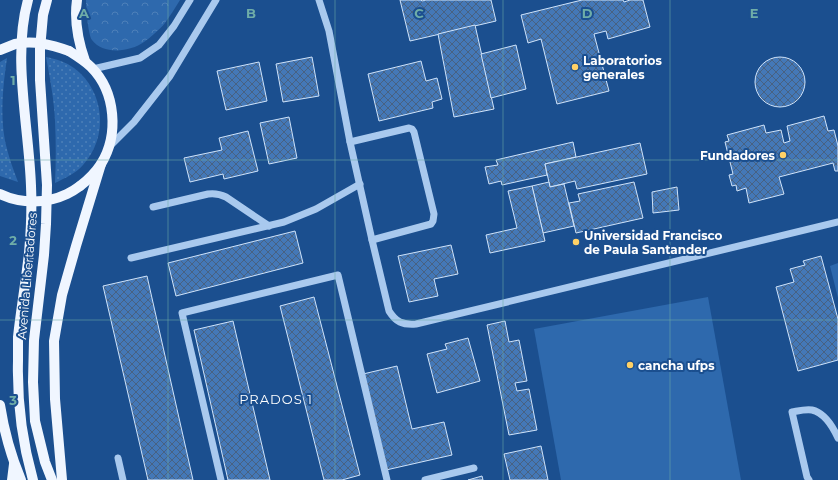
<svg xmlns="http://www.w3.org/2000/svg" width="838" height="480" viewBox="0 0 838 480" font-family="Montserrat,sans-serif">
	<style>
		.grass { fill: #2e69ad }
		.park { fill: url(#park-crowns) }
		.garden { fill: url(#garden-dots) }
		.building { fill: url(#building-cross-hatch); stroke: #cfe3fa }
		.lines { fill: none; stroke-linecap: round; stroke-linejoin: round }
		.minor { stroke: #a9c9ee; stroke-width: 7 }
		.major { stroke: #f0f6ff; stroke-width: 10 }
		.major-bridge { stroke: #f0f6ff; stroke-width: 10 }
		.grid { fill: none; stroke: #6fada8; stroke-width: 1; stroke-opacity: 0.55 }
		.poi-dot { fill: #ffd166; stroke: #1b4f8f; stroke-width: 1.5 }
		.labels { text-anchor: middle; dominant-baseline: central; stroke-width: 4; stroke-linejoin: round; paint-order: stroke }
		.poi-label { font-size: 12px; font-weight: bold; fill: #fff; stroke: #1b4f8f; text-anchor: start }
		.street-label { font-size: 12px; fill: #fff; stroke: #1b4f8f }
		.neighbourhood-label { font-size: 13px; letter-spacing: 1px; fill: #fff; stroke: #1b4f8f }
		.grid-label { font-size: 13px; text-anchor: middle; font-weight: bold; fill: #6fada8; stroke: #1b4f8f; stroke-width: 4; stroke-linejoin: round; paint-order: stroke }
	</style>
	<defs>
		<pattern id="park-crowns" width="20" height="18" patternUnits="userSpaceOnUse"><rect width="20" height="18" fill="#2e69ad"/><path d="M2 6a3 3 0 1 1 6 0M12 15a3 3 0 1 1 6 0" fill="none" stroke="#4d80b9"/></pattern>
		<pattern id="garden-dots" width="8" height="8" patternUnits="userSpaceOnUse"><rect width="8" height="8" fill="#2e69ad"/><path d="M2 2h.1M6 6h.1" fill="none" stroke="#4d80b9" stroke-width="1.8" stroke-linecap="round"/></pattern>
		<pattern id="building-cross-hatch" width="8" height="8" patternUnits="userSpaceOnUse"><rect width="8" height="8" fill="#4478b7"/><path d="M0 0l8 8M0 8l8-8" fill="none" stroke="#486282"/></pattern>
	</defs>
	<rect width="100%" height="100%" fill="#1b4f8f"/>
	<g class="grass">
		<path d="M838,263V298L830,266Z"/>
		<path d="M708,297L741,480H561L534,329Z"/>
	</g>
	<path class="park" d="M86,0H180C175,8 170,16 165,23C160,29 150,38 144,42C130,52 103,55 92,40C88,34 86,8 86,0Z"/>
	<g class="garden">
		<path d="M46,57C56,59 66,62 74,68C105,91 109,137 83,165C75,174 65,178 55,183C56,162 56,142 55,121C54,99 50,78 46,57Z"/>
		<path d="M7,58C3,86 0,113 5,141C8,155 13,169 18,182L0,176V62Z"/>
	</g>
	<g class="building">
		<path d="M400,0H421L422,1L426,0H491L496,21L410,41Z"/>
		<path d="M582,0H623L624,2L630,0H643L650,27L608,39L606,31L594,34L609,91L557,104L541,39L528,43L521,15Z"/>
		<path d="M475,25L494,109L454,117L438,34Z"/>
		<path d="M516,45L526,89L491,98L481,54Z"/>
		<circle cx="780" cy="82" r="25"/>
		<path d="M312,57L319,96L283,102L276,64Z"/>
		<path d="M421,61L426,81L437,78L442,99L432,102L433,108L379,121L368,74Z"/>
		<path d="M259,62L267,101L226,110L217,71Z"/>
		<path d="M824,116L828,131L834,130L838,146V171H835L833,163L779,177L784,194L749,203L746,188L737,191L736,185L732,186L729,175L733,174L725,142L729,141L727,135L764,125L766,133L781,130L784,143L790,141L787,126Z"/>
		<path d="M289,117L297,158L269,164L260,123Z"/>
		<path d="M248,131L258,171L224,179L223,174L190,182L184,158L222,150L219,138Z"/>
		<path d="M573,142L576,157L545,164L547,175L502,185L501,181L489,184L485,167L498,165L496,160Z"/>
		<path d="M640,143L647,174L577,189L575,181L550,187L545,164Z"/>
		<path d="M549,182L550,187L564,184L574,226L543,233L532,186Z"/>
		<path d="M634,182L643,218L576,233L569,203L580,201L578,194Z"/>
		<path d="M532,186L545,241L490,253L486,235L517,228L508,191Z"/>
		<path d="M677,187L679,210L653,213L652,192Z"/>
		<path d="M295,231L303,263L176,296L168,263Z"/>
		<path d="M451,245L458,274L434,279L438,296L409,302L398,256Z"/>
		<path d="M821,256L838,319V360L798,371L776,287L794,282L790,269L805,265L803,261Z"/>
		<path d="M147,276L193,480H148L103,286Z"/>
		<path d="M314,297L360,475L342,480H324L280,306Z"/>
		<path d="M233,321L270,480H228L194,330Z"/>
		<path d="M505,321L509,342L519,340L527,381L515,383L517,391L529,389L537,430L509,435L487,325Z"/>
		<path d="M468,338L480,381L437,393L427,354L447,349L445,344Z"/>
		<path d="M397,366L412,429L444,422L452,455L386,470L363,374Z"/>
		<path d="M541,446L548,480H510L504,454Z"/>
		<path d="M482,476L483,480H468Z"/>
	</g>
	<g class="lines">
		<g class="minor">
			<path d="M319,0L329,31L350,142L372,240L389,311C396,322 402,325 416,324L838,222"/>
			<path d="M93,69L140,58L159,45L174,26L190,0"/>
			<path d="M350,142L409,128L412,129L414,132L434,214L433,221L431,224L372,240"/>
			<path d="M109,147L134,122L170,76L216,0"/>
			<path d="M153,207L208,194C215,193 220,194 226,197L269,226"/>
			<path d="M131,258L284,222L316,209L360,184"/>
			<path d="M118,458L123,480"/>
			<path d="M221,480L182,313L338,275L387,480"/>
			<path d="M425,480L474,468"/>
			<path d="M809,480L807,477L792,412C798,411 805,409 812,410C825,413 833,427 838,438"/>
		</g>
		<g class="major">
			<path d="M28,0C12,57 29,127 31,186C32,208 31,231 29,253C26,281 21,309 18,337C18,345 18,353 18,361C17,401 22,441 33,480"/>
			<path d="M47,0L43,15L40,49V80L47,185L46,224L44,255L34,340L33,382L35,421L45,462L52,480"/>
			<path d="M77,0C74,21 78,41 85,61"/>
			<path d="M69,51C77,56 85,61 91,67C116,92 119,135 101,164C95,173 88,180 80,186"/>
			<path d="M0,405C4,431 11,456 21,480"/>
			<path d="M12,480L14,464"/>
			<path d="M62,480L55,399L54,341L62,295L76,246L101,164"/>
		</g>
		<g class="major-bridge">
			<path d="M0,50C5,48 10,46 15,44C34,40 52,45 69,51"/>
			<path d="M0,194C21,204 46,204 67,194C71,192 76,189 80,186"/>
		</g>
	</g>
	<path class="grid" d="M168,0V480M335,0V480M503,0V480M670,0V480M0,160H838M0,320H838"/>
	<g class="poi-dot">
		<circle cx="575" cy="67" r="4"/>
		<circle cx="783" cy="155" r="4"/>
		<circle cx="576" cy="242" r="4"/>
		<circle cx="630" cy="365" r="4"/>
	</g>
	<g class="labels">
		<g class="poi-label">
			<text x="583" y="60">Laboratorios<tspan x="583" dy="14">generales</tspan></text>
			<text x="775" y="155" text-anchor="end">Fundadores</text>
			<text x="584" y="235">Universidad Francisco<tspan x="584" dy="14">de Paula Santander</tspan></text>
			<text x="638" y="365">cancha ufps</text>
		</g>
		<g class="street-label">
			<text transform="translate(27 276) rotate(-85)">Avenida Libertadores</text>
		</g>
		<g class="neighbourhood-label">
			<text x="276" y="399">PRADOS 1</text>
		</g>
	</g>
	<g class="grid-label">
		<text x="84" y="18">A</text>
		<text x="251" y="18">B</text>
		<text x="419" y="18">C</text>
		<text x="587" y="18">D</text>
		<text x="754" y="18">E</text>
		<text x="13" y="85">1</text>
		<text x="13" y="245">2</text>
		<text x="13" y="405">3</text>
	</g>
</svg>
